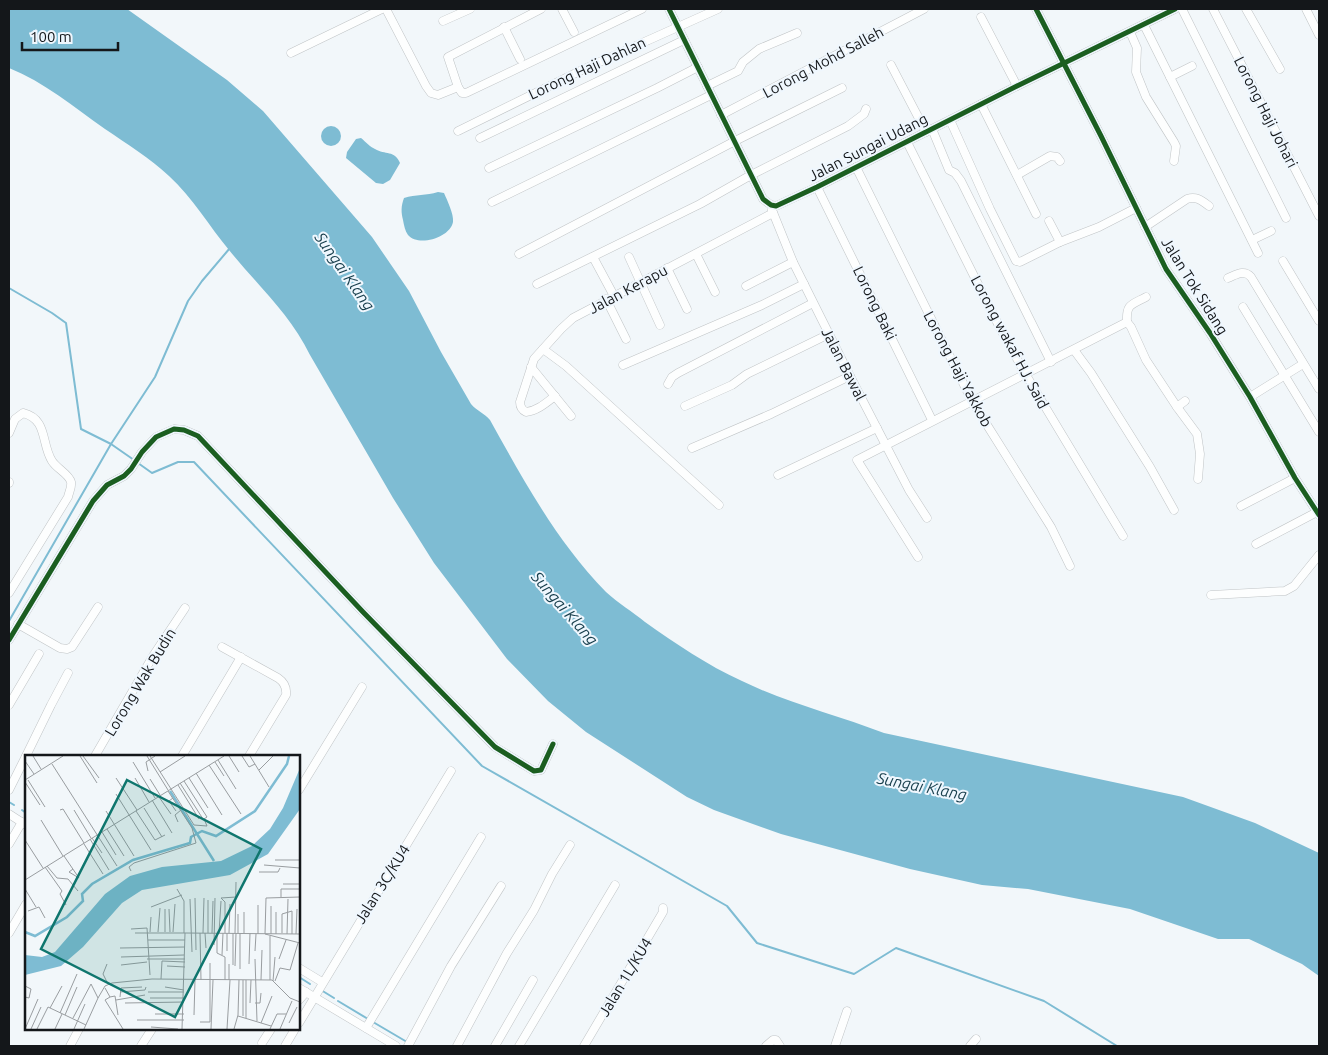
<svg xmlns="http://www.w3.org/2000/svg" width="1328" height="1055" viewBox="0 0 1328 1055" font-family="Ubuntu,sans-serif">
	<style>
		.water { fill: #7ebcd3 }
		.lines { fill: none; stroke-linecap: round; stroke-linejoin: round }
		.stream { stroke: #7ebcd3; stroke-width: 2 }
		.minor-casing { stroke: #c0c4c6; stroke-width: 9 }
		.minor { stroke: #fdfefe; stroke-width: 8 }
		.cycleway-casing { stroke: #eff7fe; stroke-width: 8 }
		.cycleway { stroke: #1b5e20; stroke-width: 5 }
		.labels { text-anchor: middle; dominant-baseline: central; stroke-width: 4; stroke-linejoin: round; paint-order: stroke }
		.street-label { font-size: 15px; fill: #14171a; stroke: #eff7fe }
		.water-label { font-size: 16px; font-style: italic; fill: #173e4c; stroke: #eff7fe }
		.inset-river { fill: none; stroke: #7ebcd3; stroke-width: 2.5 }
		.inset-road { fill: none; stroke: #999da0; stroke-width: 1 }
		.view { fill: #0f766e; fill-opacity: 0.15; stroke: #0f766e; stroke-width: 2.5 }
		.inset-edge { fill: none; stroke: #14171a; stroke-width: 2.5 }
	</style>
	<rect width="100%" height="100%" fill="#f2f7fa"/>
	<g class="water">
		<path d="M9,9H127L227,80L263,111L372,237L409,291L441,352L471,404C477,411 484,413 490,420C524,481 557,542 606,592C618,603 633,612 645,622C676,644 707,665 742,681C787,703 837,715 884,733L1183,797L1255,823L1319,853V976L1302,964L1249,939H1218L1130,909L1028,889L982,885L910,869L781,834L714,810L687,797L586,732L548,701L507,659L434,563L393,498L310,355C290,314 258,286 229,250C209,226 193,198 169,176C150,158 127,144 105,129C74,107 44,82 9,68Z"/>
		<circle cx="331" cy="136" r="10"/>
		<path d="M361,138C366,142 370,147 375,149C385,155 395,150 400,163L390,180L383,184L376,183L346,158L347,152L356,139Z"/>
		<path d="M438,192L444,193C447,200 454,214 453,222C450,238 418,247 408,235C405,231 404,225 403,220C401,212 401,206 404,198C416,194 426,196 438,192Z"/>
	</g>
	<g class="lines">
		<g class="stream">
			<path d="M9,288L52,313L66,323L81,429L111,444L134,460"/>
			<path d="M138,463L152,473L178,462H194L482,766L727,906L757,943L854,974L896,948L1044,1001L1117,1046"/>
			<path d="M9,621L111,444L155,377L188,301L202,281L230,248"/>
			<path d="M9,802L14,805"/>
			<path d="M22,810L26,813"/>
			<path d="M299,977L310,984"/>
			<path d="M321,990L334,998"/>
			<path d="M338,1001L368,1019"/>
			<path d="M373,1022L407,1042"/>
		</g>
		<defs>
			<g id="minor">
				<path d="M386,9L426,86L431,93L438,95L458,87L448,57L541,9"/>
				<path d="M562,9L574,32"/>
				<path d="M669,9L763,199L771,205L776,206L817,187L1017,86L1175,9"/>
				<path d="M1036,9L1101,136L1166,269L1210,333L1250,397L1295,478L1319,515"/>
				<path d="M1182,9L1286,218"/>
				<path d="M1213,9L1319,216"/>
				<path d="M1246,9L1280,69"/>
				<path d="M1306,9L1319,35"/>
				<path d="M981,17L1017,86"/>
				<path d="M443,21L470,9"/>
				<path d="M1144,25L1258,253"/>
				<path d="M504,27L520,59"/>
				<path d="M1130,32L1137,48L1136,72L1146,97L1174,142L1176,146L1174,161"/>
				<path d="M291,53L382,9"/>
				<path d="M891,65L926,132"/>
				<path d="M1170,77L1192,66"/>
				<path d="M707,86L738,71L743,62L759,49L797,33"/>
				<path d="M458,87L462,93H466L642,9"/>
				<path d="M981,104L1036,214"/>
				<path d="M721,115L924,9"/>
				<path d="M950,120L990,209L1016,261L1020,262L1060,242L1099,227L1136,208"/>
				<path d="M932,129L949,170L955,173L961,181L1051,362"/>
				<path d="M458,131L584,69L718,9"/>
				<path d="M480,138L684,40"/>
				<path d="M907,142L1000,328L1026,375L1123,536"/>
				<path d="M856,167L972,401L1051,527L1070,566"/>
				<path d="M489,168L657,88L698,67"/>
				<path d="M1017,175L1050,156L1057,157L1060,161"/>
				<path d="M817,187L932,420"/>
				<path d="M492,202L711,95"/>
				<path d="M772,210L793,262L850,376L909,490L927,518"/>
				<path d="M1049,221L1060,242"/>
				<path d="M1145,227L1187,199C1196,196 1201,200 1209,206"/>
				<path d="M1252,240L1271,231"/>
				<path d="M519,254L735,141L842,88"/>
				<path d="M696,254L715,292"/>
				<path d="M593,257L614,296"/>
				<path d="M629,257L660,325"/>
				<path d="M1283,261L1319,321"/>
				<path d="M667,268L687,309"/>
				<path d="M1228,278C1236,275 1244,269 1251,277L1319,389"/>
				<path d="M537,284L700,204L751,175L848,126L864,114L866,109"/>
				<path d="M746,286L793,262"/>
				<path d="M606,299L626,339"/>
				<path d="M1243,307L1319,432"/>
				<path d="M1127,322L1131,327L1146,360L1177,407L1185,401"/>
				<path d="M543,349L566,366L719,505"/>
				<path d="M1074,350L1091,373L1150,467L1174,510"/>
				<path d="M623,365L762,305L804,284"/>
				<path d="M531,367L571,416"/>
				<path d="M668,384L672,377L678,373L813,303"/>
				<path d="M555,396C546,403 537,411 526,412C522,410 520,407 520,402L534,359L561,329L573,318L773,213"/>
				<path d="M1250,397L1303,364"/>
				<path d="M685,406L732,385L747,374L829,334"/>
				<path d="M1177,407L1197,434L1200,454L1198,479"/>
				<path d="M9,433L15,419L23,413C48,419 41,444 52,461C57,469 69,474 71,482C72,487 69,492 68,497L9,593"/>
				<path d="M692,448L771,414L850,376"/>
				<path d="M778,475L877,428"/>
				<path d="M9,483V482"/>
				<path d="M1241,506L1295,478"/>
				<path d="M1256,544L1317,512"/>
				<path d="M918,557L857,460L1127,322C1126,304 1131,305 1146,297"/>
				<path d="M1211,595L1285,591L1294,586L1319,555"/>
				<path d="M18,624L60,648L67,649L72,647L98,607"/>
				<path d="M9,640L93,501L107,485L124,476L131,469L142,452L156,437L174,429L184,430L198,436L363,612L495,747L534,771L541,770L553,744"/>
				<path d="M222,647L278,678C284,682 287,687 286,695L249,756"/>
				<path d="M9,705L39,654"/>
				<path d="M26,756L51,705L68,673"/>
				<path d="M95,756L153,656L185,608"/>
				<path d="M182,756L241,657"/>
				<path d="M9,790L26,756"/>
				<path d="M299,790L362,687"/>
				<path d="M9,814L26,825"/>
				<path d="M9,844L22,822"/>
				<path d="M9,933L26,904"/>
				<path d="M299,968L322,982"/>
				<path d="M299,988L396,1046"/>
				<path d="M299,1000L306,992"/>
				<path d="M299,1023L451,771"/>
				<path d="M366,1028L481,837"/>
				<path d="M262,1043L271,1029"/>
				<path d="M70,1046L79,1029"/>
				<path d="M141,1046L152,1029"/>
				<path d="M285,1046L295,1029"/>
				<path d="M408,1046L451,966L501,886"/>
				<path d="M457,1046L507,953L534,910L552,874L570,845"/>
				<path d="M495,1046L533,980"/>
				<path d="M519,1046L615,885"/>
				<path d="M584,1046L663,912V908"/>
				<path d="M766,1046L773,1040H776L780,1046"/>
				<path d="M835,1046L847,1011"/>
				<path d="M970,1046L976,1039"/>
			</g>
		</defs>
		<use href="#minor" class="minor-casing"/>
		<use href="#minor" class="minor"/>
		<defs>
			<g id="cycleway">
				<path d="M669,9L763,199L771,205L776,206L817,187L1017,86L1175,9"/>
				<path d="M1036,9L1101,136L1166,269L1210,333L1250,397L1295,478L1319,515"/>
				<path d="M9,640L93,501L107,485L124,476L131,469L142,452L156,437L174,429L184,430L198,436L363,612L495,747L534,771L541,770L553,744"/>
			</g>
		</defs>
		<use href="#cycleway" class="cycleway-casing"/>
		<use href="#cycleway" class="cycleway"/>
	</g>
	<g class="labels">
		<g class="street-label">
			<text transform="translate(823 62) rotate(-28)">Lorong Mohd Salleh</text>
			<text transform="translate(587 68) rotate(-25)">Lorong Haji Dahlan</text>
			<text transform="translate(1266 112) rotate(63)">Lorong Haji Johari</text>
			<text transform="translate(868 147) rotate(-27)">Jalan Sungai Udang</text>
			<text transform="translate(1195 286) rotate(58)">Jalan Tok Sidang</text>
			<text transform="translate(628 289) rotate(-28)">Jalan Kerapu</text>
			<text transform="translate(875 303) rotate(64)">Lorong Baki</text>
			<text transform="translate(1010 342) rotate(62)">Lorong wakaf HJ. Said</text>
			<text transform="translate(844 364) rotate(63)">Jalan Bawal</text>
			<text transform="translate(958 369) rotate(62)">Lorong Haji Yakkob</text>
			<text transform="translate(140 682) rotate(-59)">Lorong Wak Budin</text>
			<text transform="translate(382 884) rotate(-58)">Jalan 3C/KU4</text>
			<text transform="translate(625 977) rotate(-59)">Jalan 1L/KU4</text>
		</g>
		<g class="water-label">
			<text transform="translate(345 271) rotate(55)">Sungai Klang</text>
			<text transform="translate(565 608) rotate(49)">Sungai Klang</text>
			<text transform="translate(922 786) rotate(11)">Sungai Klang</text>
		</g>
	</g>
	<g transform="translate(25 755)">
		<rect width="275" height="275" fill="#f2f7fa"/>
		<path d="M275,13V54L243,99L205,120L117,135L97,148L58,192L36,211L0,220V200L17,202L30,197L80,139L105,121L137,112L196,106L227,91L245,74L258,53Z" fill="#7ebcd3"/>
		<path class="inset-river" d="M145,36L189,106M0,177L10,181L42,162L58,146L57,139L67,129L108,105L165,88L166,82L177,76L191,81L230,56L262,9L264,1"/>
		<path class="inset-road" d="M8,1L16,14M55,1L72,28M58,1L74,23M122,1L143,35M125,1L169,70L182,71L179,64M204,1L214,17M217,1L224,12L230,9M225,1L244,32M193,5L211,34M0,6L9,19M108,7L130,43M190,7L199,21M27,9L92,111M184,10L216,59M234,15L248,1M123,16L121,7L130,1M135,17L160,1M171,18L197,60M91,23L112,55M110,23L124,47M164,23L183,53M125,24L135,40M0,25L38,1M3,25L20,52M159,26L182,62L179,64M0,27L15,50M155,28L178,64M153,30L174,64M91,39L126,95M134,42L146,59M148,43L144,46L151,56M127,45L147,78M119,53L137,82M35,55L38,54L59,88M49,55L66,83M81,56L109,101M111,56L130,85L140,80M16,65L38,101M153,67L150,60L156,55M82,74L99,101M77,77L91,100M67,83L77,98M65,84L84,115M0,85L18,113M59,89L78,119M39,101L54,123M250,105H275M239,110L275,113M22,111L32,123L43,124L53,136M20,112L37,136L35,139L41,150M48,114L44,117L54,123M106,116L104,112L109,108L171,88L167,73L143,36M234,117H253L255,113M0,125L199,1M258,129H275M0,134L11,152M152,134L159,146V178M256,142V134H275M275,142L241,143L240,179L275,188M170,143L171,195M165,144L167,197M126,152L157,140M144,154L145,177M3,156L14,152L20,163M251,157V179M106,174L122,173L125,220M125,177L126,162M133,177L135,153M140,177V154M148,177L150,149M110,178H160M175,178L176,225M178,178L179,143M180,178L181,193M183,178V145M187,178L188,146M192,178V198L200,202V225M194,178L196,146M200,178V147L196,143L211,142M204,178L205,149M208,178V210M210,178L211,127M213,178V159M219,178V157M257,178V159L267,156V179M233,179V150M246,179V151M262,179L263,144M271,179L272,154M123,185H160M189,190L190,143M95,193L160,192M202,196V178M230,196L231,179M197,200L198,178M96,202L159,200M122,204H160M230,204L232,266M254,204L261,185M82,209L78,219L83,229M224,209L225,178M96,210L122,207M142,211L160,212M210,211L211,178M215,214V178M136,224L137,206L160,207M204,225V209M236,225L237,195M245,225V181M248,226L250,202M250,226L255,213L265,215L273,188M0,231L6,234L4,243L0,242M140,232L159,235M80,233L85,242L90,241L93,260M95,237L120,235L121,232M123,237H159M85,242L80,245L98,274M95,242L96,233L117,232M73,243L80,231L87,228L127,224L247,225L265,243L275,247M125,243H159M91,245L120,240M100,248L159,247M225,248L226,225M230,248H235L236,238M25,253L37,231M35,258L52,219M130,259H159M40,260L52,232M169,260L170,225M213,261L246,271M218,261V225M48,263L66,229L73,243L59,274M221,263V225M112,265H159M175,267H185V208M236,268L247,241M264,268L272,252M126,272L153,274M0,274L13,244M6,274L16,252M12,274L23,252L61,270M30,274L37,259M49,274L60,249M157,274L160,178L275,179M186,274L188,225M202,274L205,225M209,274L213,260L214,225M245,274L252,259H261M255,274L267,246"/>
		<path class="view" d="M102,25L236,94L150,262L16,194Z"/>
		<rect width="275" height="275" class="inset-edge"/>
	</g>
	<rect width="1328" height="1055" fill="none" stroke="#14171a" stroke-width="20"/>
	<path d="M22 42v8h96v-8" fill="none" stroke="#14171a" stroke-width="2.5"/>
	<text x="30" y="42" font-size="15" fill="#14171a" stroke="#eff7fe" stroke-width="4" paint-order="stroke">100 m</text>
</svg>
